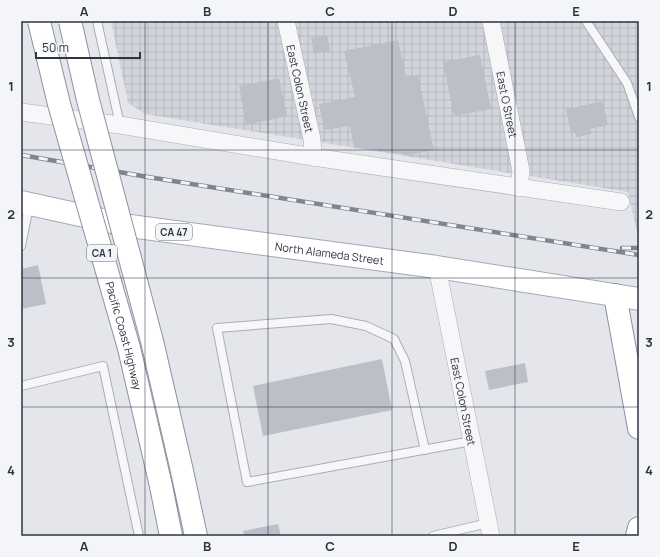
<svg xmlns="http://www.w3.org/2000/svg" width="660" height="557" font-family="Manrope,sans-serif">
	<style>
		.industrial { fill: url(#industrial-grid) }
		.building { fill: #bcbfc7 }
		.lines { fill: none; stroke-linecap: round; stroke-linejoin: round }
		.service-casing { stroke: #a9adb5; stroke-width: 10 }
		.minor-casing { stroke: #a9adb5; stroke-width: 18 }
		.primary-casing { stroke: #a5aab5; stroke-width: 24 }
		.trunk-casing { stroke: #8d92a0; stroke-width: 24 }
		.service { stroke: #f7f7f9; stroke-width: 8 }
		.minor { stroke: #f7f7f9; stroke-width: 17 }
		.primary { stroke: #fff; stroke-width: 22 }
		.trunk { stroke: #fff; stroke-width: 22 }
		.rail-casing { stroke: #7f8593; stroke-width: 4.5 }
		.rail { stroke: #f4f5f8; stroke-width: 3; stroke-dasharray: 9; stroke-linecap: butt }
		.trunk-bridge-casing { stroke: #8d92a0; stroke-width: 24; stroke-linecap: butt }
		.trunk-bridge { stroke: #fff; stroke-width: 22 }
		.grid { fill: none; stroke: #2d3342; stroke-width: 1; stroke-opacity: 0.55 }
		.labels { text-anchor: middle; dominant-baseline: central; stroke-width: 3.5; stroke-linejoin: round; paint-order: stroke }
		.shield { fill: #f4f5f8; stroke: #696d79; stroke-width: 1 }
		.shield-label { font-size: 10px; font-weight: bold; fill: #2d3342 }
		.street-label { font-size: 11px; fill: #2d3342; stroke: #f4f5f8 }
		.neatline { fill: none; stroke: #2d3342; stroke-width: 1.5 }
		.grid-label { font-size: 13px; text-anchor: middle; font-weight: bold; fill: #2d3342 }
	</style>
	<defs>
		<pattern id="industrial-grid" width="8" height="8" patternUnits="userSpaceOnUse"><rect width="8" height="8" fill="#d3d5dc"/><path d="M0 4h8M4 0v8" fill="none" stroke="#b5b7be"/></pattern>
	</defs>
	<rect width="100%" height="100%" fill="#e4e6eb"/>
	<path class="industrial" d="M111,21H639V233L637,232L628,192L145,114L128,103Z"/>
	<path class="building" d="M327,35L330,51L314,54L311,38Z
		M398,40L406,77L418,75L434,150L409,155L354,147L350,126L324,130L319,104L355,97L344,51Z
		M480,55L491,109L454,116L443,62Z
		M279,78L287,116L246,125L239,86Z
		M603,101L608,125L590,129L592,134L576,137L575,132L571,133L566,109Z
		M38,265L46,304L21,309V269Z
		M382,359L392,410L263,436L253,386Z
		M525,363L528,382L489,390L485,371Z
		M278,524L281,536H244L243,531Z"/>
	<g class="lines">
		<g class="service-casing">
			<path id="service" d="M97,21L120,125
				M586,21L627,83L639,117
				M21,246L29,206
				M21,386L103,366L139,536
				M425,450L405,361L394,339L366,326L331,319L217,328L247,482L472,441
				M433,536L488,523"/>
		</g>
		<g class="minor-casing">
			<g id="minor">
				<path id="s1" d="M286,21L312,139L313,157"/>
				<path id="s2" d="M491,21L521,171L519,188"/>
				<path d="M21,112L120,125L313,157L621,202"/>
				<path id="s3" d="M437,267L491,536"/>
			</g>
		</g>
		<g class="primary-casing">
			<g id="primary">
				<path id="s4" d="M21,202L130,226L437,267L639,299"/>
			</g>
		</g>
		<g class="trunk-casing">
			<path id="trunk" d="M615,295L639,428
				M182,471L196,536
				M161,486L171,536
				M637,536L639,528"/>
		</g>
		<use href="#service" class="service"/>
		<use href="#minor" class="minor"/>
		<use href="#primary" class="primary"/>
		<use href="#trunk" class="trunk"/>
		<g class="rail-casing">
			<path id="rail" d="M21,155L148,177L639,255
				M622,248H639"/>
		</g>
		<use href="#rail" class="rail"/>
		<g class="trunk-bridge-casing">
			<g id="trunk-bridge">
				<path id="s5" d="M39,21L59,104L129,348L161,486"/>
				<path d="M70,21L88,100L152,341L182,471"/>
			</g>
		</g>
		<use href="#trunk-bridge" class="trunk-bridge"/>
	</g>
	<path class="grid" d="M145,21V536M268,21V536M392,21V536M515,21V536M21,150H639M21,278H639M21,407H639"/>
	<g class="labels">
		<g class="shield">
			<rect x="156" y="224" width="36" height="16" rx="3"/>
			<rect x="87" y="245" width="30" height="16" rx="3"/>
		</g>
		<g class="shield-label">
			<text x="174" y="232">CA 47</text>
			<text x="102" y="253">CA 1</text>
		</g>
		<g class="street-label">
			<text stroke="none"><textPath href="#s1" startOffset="69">East Colon Street</textPath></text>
			<text stroke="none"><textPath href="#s2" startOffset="85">East O Street</textPath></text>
			<text stroke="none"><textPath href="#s4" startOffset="313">North Alameda Street</textPath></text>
			<text stroke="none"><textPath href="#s5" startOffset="326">Pacific Coast Highway</textPath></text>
			<text stroke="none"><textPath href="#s3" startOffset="137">East Colon Street</textPath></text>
		</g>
	</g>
	<rect width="660" height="557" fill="none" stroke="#f4f5f8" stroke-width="44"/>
	<path d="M36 52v6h104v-6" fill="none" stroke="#2d3342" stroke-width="2"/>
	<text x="42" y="52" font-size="12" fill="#2d3342" stroke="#f4f5f8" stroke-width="3" paint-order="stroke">50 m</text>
	<rect x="22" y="22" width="616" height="513" class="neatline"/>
	<g class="grid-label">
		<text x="84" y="16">A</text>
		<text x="207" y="16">B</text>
		<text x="330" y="16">C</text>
		<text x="453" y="16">D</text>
		<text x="576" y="16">E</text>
		<text x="11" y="91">1</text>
		<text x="649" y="91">1</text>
		<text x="11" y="219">2</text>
		<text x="649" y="219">2</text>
		<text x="11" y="347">3</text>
		<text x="649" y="347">3</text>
		<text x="11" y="475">4</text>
		<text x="649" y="475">4</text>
		<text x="84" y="551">A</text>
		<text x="207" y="551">B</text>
		<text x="330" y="551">C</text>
		<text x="453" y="551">D</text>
		<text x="576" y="551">E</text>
	</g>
</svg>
